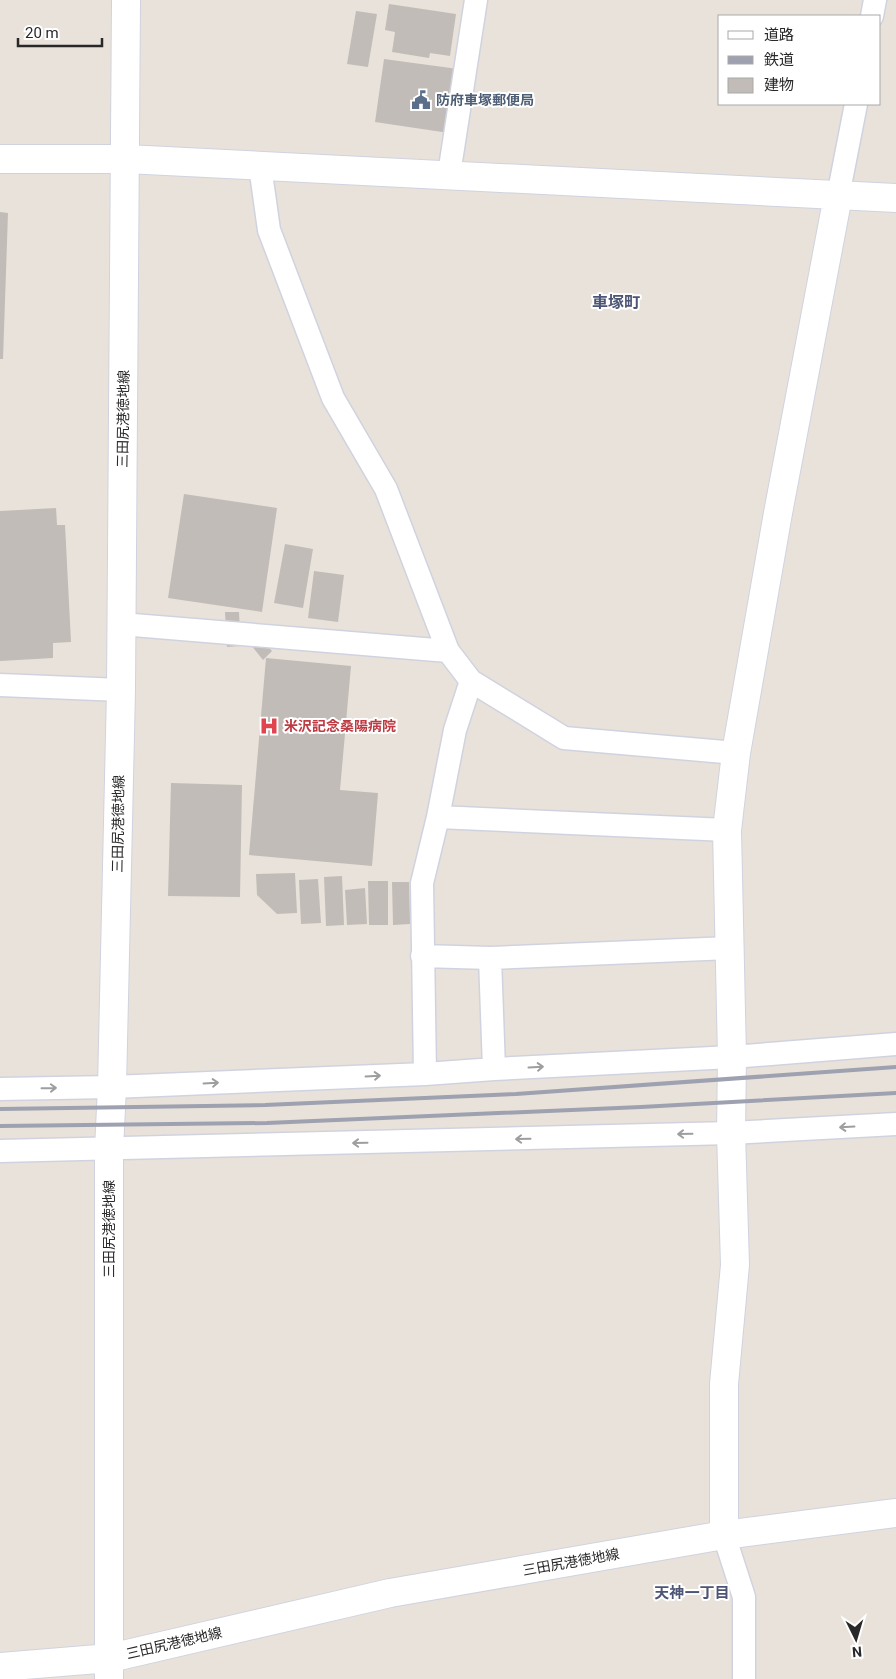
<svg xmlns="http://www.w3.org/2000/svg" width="896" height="1679" font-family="Roboto,'Noto Sans JP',sans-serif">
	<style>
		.building { fill: #c1bcb7 }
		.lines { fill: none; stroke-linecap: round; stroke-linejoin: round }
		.street-casing { stroke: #d0d3df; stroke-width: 25 }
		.secondary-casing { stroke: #d0d3df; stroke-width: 30 }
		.street { stroke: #fff; stroke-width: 22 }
		.secondary { stroke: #fff; stroke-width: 28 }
		.rail { stroke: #9ea1b0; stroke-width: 4 }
		.oneway { stroke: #9e9e9e }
		.labels { text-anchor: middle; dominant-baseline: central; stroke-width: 4; stroke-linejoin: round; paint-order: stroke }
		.service-label { font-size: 14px; font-weight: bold; fill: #4e5e75; stroke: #fff; text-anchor: start }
		.street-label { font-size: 14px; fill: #282828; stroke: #fff }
		.health-label { font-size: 14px; font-weight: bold; fill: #be3a42; stroke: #fff; text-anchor: start }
		.neighbourhood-label { font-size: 15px; font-weight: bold; fill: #4d5574; stroke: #fff }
		.quarter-label { font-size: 16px; font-weight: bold; fill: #4d5574; stroke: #fff }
	</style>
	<rect width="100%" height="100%" fill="#e9e2da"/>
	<path class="building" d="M389,4L456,14L450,56L430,53L429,58L392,52L395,32L385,30Z
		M356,11L377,14L368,67L347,64Z
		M384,59L458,69L449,133L375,122Z
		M0,212L8,213L3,359H0Z
		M184,494L277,508L262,612L168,598Z
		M56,508L57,525H65L71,642L53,643V658L0,661V511Z
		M285,544L313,549L303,608L274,603Z
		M314,571L344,575L338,622L308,618Z
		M225,612H239L240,632L258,635L272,651L263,660L251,645L227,647Z
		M266,658L351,666L340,790L378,793L372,866L249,855Z
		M171,783L242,785L240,897L168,896Z
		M295,873L297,913L277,914L257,895L256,874Z
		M342,876L344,925L326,926L324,877Z
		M318,879L321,923L301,924L299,880Z
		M368,881H388V925H369Z
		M392,882H409L410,924L393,925Z
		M365,888L367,924L347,925L345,890Z"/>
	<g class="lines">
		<g class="street-casing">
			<path id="street" d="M872,16L875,0
				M260,166L269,230L333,398L386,489L448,651L471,681L564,738L736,753
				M449,174L476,0
				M838,196L856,104
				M121,624L448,651
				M0,685L121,690
				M438,817L727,830
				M422,956L490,958L730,948
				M490,958L494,1069
				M425,1074L422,883L438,817L455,730L471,681
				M0,1089L112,1087L425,1074L494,1069L732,1057L896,1044
				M0,1151L731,1133L896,1124
				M724,1535L744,1597V1679"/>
		</g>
		<g class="secondary-casing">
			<path id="secondary" d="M0,159H126L896,198
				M724,1535V1384L735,1265L731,1133L732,1057L727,830L736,753L778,513L838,196
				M0,1667L110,1658L390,1593L724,1535L896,1513
				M109,1679V1149L112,1087L121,690L126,0"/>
		</g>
		<use href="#street" class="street"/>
		<use href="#secondary" class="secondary"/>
		<path class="rail" d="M0,1109L265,1105L516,1094L896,1067
			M0,1126L267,1123L641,1107L896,1093"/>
	</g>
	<defs><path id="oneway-shaft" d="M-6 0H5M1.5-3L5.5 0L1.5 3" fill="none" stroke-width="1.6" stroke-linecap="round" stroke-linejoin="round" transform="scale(1.25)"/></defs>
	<g class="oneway">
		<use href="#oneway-shaft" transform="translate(536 1067) rotate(-3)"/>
		<use href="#oneway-shaft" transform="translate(373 1076) rotate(-3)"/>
		<use href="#oneway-shaft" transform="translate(211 1083) rotate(-3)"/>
		<use href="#oneway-shaft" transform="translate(49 1088) rotate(-1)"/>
		<use href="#oneway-shaft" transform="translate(847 1127) rotate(177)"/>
		<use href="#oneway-shaft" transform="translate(685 1134) rotate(179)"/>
		<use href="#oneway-shaft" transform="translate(523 1139) rotate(179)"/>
		<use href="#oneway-shaft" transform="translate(360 1143) rotate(179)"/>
	</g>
	<defs>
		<g id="civic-bare" transform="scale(1.5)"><path d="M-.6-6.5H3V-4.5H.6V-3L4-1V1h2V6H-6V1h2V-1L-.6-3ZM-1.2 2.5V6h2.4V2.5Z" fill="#5c6f8a" stroke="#fff" stroke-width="2.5" paint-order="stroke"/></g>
		<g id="hospital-bare" transform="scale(1.5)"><path d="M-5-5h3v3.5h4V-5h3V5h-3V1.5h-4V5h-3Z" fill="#e0444e" stroke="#fff" stroke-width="2.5" paint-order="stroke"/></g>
	</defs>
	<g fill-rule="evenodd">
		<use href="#civic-bare" x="421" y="100"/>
		<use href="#hospital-bare" x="269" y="726"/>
	</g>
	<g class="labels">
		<g class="service-label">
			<text x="436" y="100">防府車塚郵便局</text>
		</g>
		<g class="street-label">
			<text transform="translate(123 419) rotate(-89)">三田尻港徳地線</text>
			<text transform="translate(118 824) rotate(-89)">三田尻港徳地線</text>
			<text transform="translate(109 1229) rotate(-90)">三田尻港徳地線</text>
			<text transform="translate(571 1562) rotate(-10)">三田尻港徳地線</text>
			<text transform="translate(174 1643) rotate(-13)">三田尻港徳地線</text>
		</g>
		<g class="health-label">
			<text x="284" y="726">米沢記念桑陽病院</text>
		</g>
		<g class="neighbourhood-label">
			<text x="692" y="1593">天神一丁目</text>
		</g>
		<g class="quarter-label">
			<text x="616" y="302">車塚町</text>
		</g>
	</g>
	<rect x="718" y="15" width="162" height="90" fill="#ffffff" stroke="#a9a9a9"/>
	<rect x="728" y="31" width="25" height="8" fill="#ffffff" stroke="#a9a9a9"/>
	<text x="764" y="40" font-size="15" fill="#282828">道路</text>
	<rect x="728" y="56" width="25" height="8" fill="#9ea1b0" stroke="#a9a9a9"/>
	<text x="764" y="65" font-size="15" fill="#282828">鉄道</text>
	<rect x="728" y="78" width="25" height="15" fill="#c1bcb7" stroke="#a9a9a9"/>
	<text x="764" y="90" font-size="15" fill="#282828">建物</text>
	<g transform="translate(856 1639) rotate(175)" stroke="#ffffff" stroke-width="4" paint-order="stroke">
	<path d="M0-4L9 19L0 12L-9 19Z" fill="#282828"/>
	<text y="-8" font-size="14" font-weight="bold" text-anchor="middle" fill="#282828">N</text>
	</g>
	<path d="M18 38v8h84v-8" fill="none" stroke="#282828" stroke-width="2.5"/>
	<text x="25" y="38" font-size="15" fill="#282828" stroke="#ffffff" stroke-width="4" paint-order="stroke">20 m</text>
</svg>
